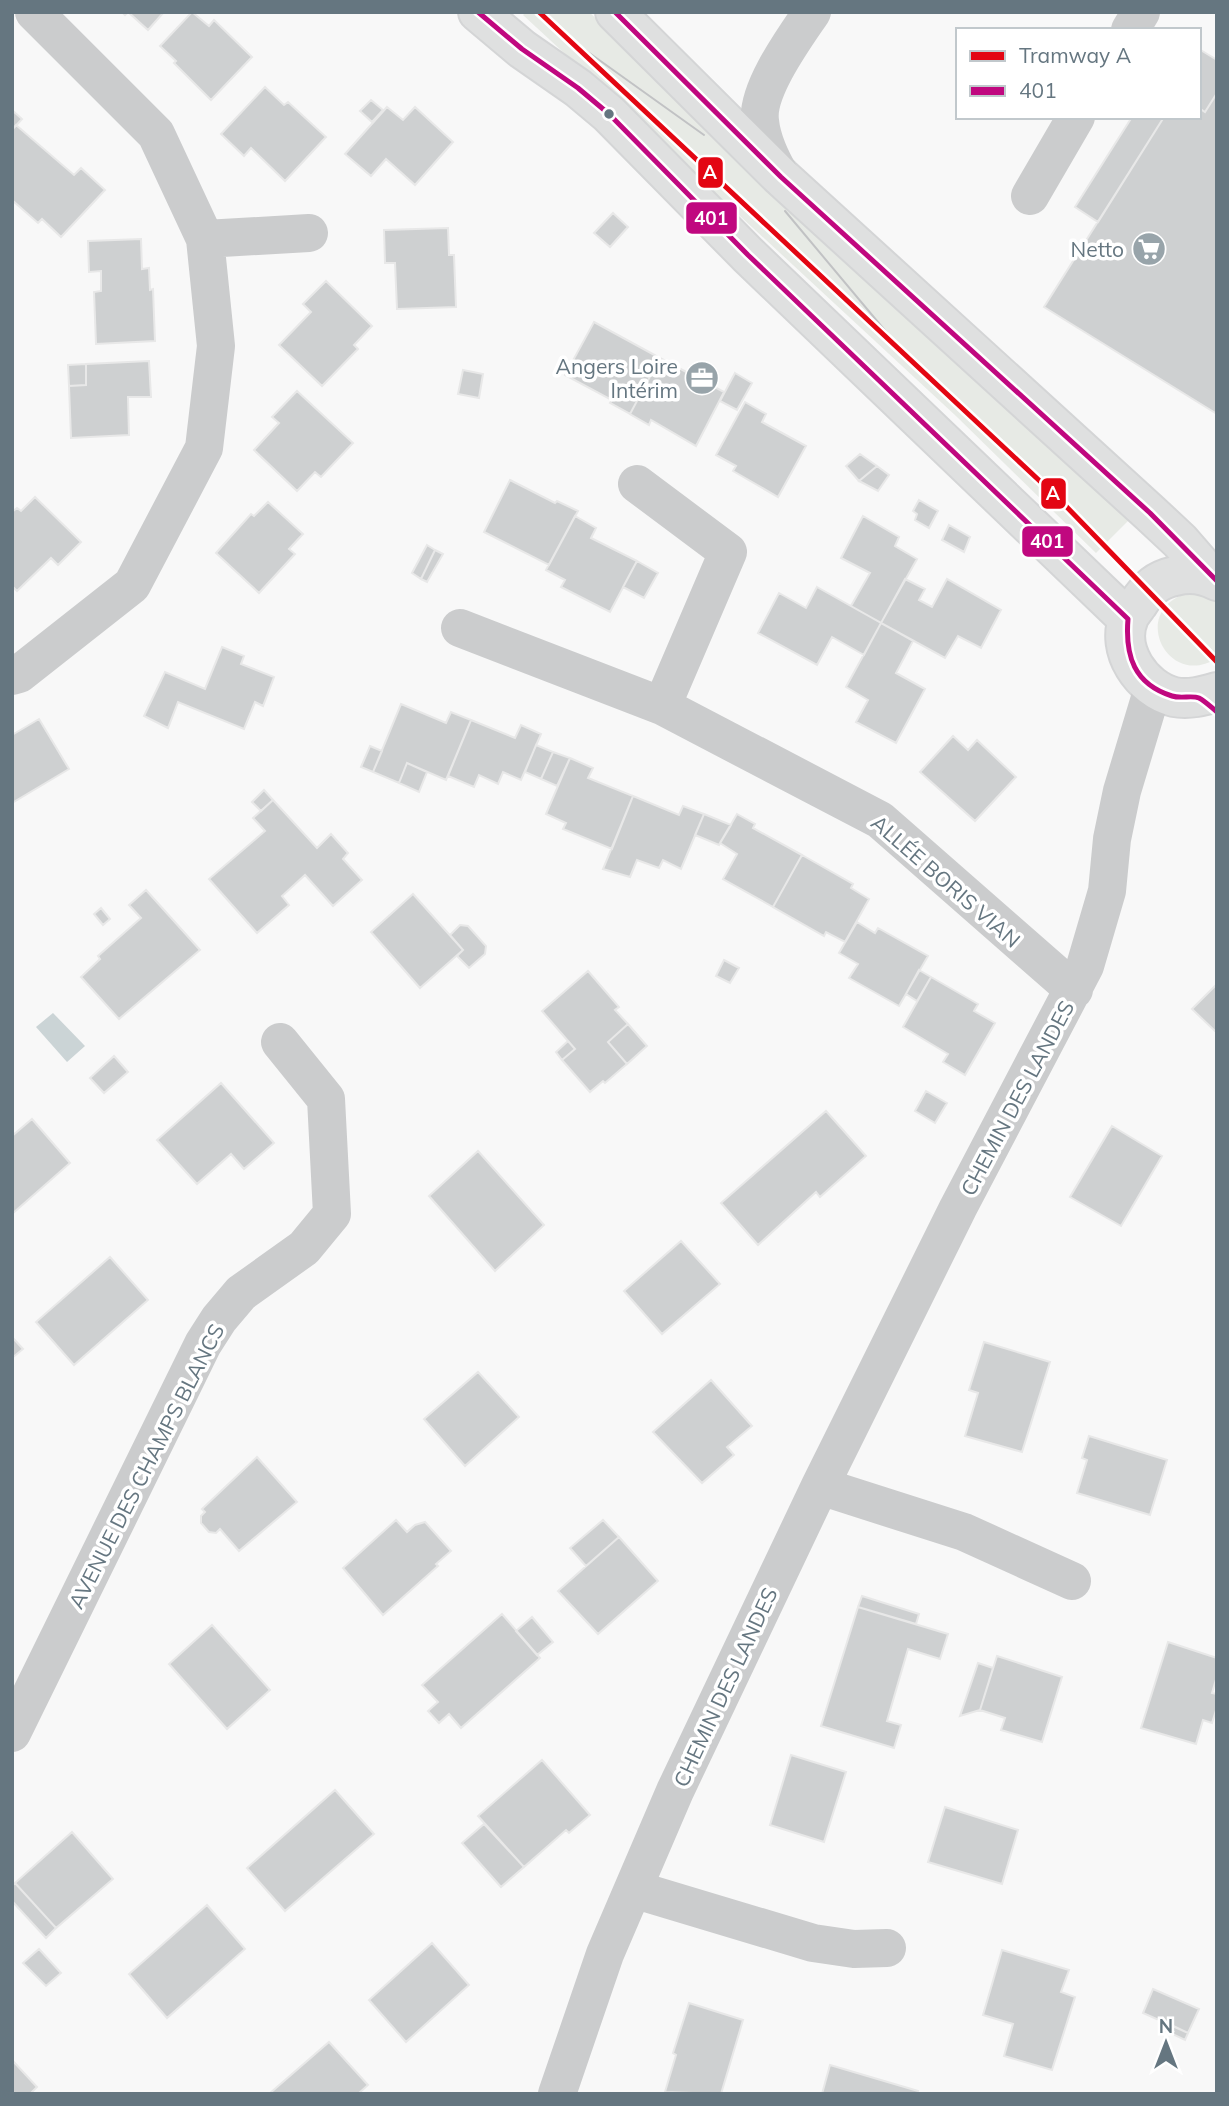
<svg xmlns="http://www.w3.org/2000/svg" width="1229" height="2106" font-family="Mulish,sans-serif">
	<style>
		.grass { fill: #e7eae5 }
		.water { fill: #cbd4d6 }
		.building { fill: #ced0d1; stroke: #e8e8e8; stroke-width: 2 }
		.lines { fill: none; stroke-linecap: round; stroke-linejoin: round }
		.major-casing { stroke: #d4d5d6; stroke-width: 42 }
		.minor { stroke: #cbcccd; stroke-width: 38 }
		.major { stroke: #dfe0e0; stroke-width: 38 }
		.tram { stroke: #c1c2c4; stroke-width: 2 }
		.bus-1-casing { stroke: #fff; stroke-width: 10 }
		.bus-1 { stroke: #c0087f; stroke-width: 5 }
		.tram-1-casing { stroke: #fff; stroke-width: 10 }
		.tram-1 { stroke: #e30613; stroke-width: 5 }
		.bus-dot { fill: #657680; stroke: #fff; stroke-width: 2.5 }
		.labels { text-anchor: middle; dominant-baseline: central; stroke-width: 7; stroke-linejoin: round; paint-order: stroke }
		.poi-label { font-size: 21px; fill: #657680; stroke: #fff; text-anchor: end }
		.street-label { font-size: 21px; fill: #657680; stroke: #fff }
		.line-badge { stroke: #fff; stroke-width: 2.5 }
		.badge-label { font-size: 19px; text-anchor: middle; font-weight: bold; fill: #fff }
	</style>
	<rect width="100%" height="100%" fill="#f8f8f8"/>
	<path class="grass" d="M526,12H589L987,383L1129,520L1096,553L956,416L523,15Z
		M1192,592L1217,599V658C1167,691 1126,607 1192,592Z"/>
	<path class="water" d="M53,1013L85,1046L67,1062L36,1027Z"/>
	<path class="building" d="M122,12H164L148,30L128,12L125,15Z
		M192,12L209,26L214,20L252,57L211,100L174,63L176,61L160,46Z
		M1199,49L1217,60V93L1205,112L1199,108Z
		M265,87L284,105L288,102L326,137L285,181L251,148L244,156L221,134Z
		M1217,93V414L1044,307L1164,117H1199V108L1205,112Z
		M371,100L383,110L372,122L360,111Z
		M387,107L403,120L415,107L453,142L415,185L386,159L371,176L345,154Z
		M12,110L22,119L12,130Z
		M1132,117H1164L1098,222L1075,207Z
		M16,125L74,175L81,168L105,190L61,237L42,219L38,223L12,200V130Z
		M613,213L628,227L610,247L594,233Z
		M448,228L449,255H454L456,307L397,309L395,263H385L384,230Z
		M141,239L142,269L149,268L150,290L153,289L155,341L96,344L94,292L101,291V271L89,272L88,241Z
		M326,281L372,326L354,345L358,349L322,386L279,345L311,312L303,304Z
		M594,322L660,358L630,414L610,403L612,400L565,375Z
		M660,358L724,392L696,446L651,420L649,425L630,414Z
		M149,361L151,397H128L129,435L71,438L69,386L86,385V364Z
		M86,364V385L69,386L68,365Z
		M463,370L483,374L479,398L458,394Z
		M735,373L752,383L737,410L720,401Z
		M297,391L353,443L321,477L315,472L297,491L254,450L279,423L272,417Z
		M745,402L766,414L762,422L806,446L778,497L733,471L736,466L716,455Z
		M860,454L877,466L859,481L846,466Z
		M877,466L889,475L878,491L859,481Z
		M510,480L555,503L557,501L578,511L549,565L484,532Z
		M35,497L81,542L58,565L51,558L17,591L12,586V512L17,508L21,511Z
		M919,500L938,511L929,528L915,520L917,514L913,511Z
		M268,502L303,534L289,549L295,554L259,593L216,553L251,514L254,516Z
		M575,516L596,528L591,538L637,561L610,612L561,587L565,580L546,570Z
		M863,516L899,537L895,546L917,559L881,623L851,606L870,573L841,558Z
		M949,525L970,537L964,552L942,540Z
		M427,545L435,550L421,579L412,573Z
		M435,550L443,554L427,582L421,579Z
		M637,561L658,573L644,598L623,587Z
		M905,579L925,589L919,600L932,607L947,579L1001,610L981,648L958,636L945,658L881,623Z
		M817,587L881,623L864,655L832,637L817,665L758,633L779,593L806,608Z
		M881,623L913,641L896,673L925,689L896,743L856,722L868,700L846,687Z
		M222,647L244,656L241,664L274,677L263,706L255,702L244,729L178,702L168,728L144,716L165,672L205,689Z
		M401,704L446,723L451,712L471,720L446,780L407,763L399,783L373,772Z
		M39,719L69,769L12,803V735Z
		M471,720L515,738L521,725L541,734L521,780L503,772L498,784L479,775L474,787L448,776Z
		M953,736L968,750L977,740L1016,777L975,821L920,772Z
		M536,745L553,752L541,779L525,772Z
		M370,746L382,751L373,772L361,767Z
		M553,752L570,758L557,786L541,779Z
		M570,758L593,768L588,778L633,796L612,849L563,829L566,823L546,814Z
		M407,763L427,772L419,792L399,783Z
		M264,790L273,800L261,811L252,802Z
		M633,796L679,815L683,806L704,814L681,869L663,860L659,868L637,860L630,877L603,869Z
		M273,800L317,848L331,834L348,853L343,859L362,880L333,906L305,875L282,896L289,905L257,933L209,879L265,831L253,818Z
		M704,814L731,825L719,845L695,835Z
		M737,814L755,824L753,828L802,855L773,907L723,879L737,854L720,843Z
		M802,855L853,884L851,888L869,899L845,942L826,932L824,936L773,907Z
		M146,890L200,950L119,1019L81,977L100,959L98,956L141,918L129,905Z
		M413,894L463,950L420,988L371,932Z
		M101,908L110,919L103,925L94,914Z
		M857,922L875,933L878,928L928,956L899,1006L849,978L858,964L839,953Z
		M460,925L468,926L486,946L485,954L469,968L457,956L463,950L450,935Z
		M724,960L739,968L730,983L716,976Z
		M919,970L931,977L917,1001L906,994Z
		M588,971L619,1007L615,1010L628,1024L608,1042L627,1064L605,1083L603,1081L590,1092L562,1060L575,1049L542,1011Z
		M931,977L978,1004L974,1011L995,1023L965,1075L943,1062L948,1054L903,1027Z
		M1217,984V1033L1192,1009Z
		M628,1024L647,1046L627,1064L608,1042Z
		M568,1041L575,1049L562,1060L556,1052Z
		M114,1056L128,1072L104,1093L90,1078Z
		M221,1083L274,1143L244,1169L231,1154L197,1184L157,1140Z
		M926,1091L947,1103L935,1123L915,1111Z
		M826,1111L866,1156L820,1197L816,1192L758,1245L721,1203Z
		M32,1119L70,1163L12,1214V1136Z
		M1112,1126L1162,1156L1121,1226L1070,1197Z
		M478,1151L544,1225L495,1271L429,1196Z
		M681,1241L720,1284L662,1334L624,1291Z
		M110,1257L148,1300L74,1365L36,1322Z
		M12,1337L23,1349L12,1358Z
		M984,1342L1050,1362L1022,1452L965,1436L978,1393L969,1390Z
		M478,1372L519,1417L465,1466L424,1419Z
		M711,1380L752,1426L727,1447L734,1455L702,1483L653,1432Z
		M1089,1436L1167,1460L1150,1515L1077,1493L1087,1460L1082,1458Z
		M257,1457L297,1502L239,1551L220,1529L216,1533L209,1532L201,1523V1516L205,1512L202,1509Z
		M396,1520L407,1532L415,1525L425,1522L451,1551L436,1564L438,1566L383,1615L343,1568Z
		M603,1520L619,1537L586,1566L570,1548Z
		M619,1537L658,1581L598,1634L558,1591Z
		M862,1596L919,1614L916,1624L858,1607Z
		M858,1607L948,1634L940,1659L908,1649L887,1721L901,1725L894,1748L821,1726Z
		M502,1614L540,1658L461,1728L449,1714L439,1723L428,1711L438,1702L422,1685Z
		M532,1617L553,1642L537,1655L516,1631Z
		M212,1625L270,1690L227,1729L169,1664Z
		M1168,1642L1217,1658V1676L1212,1693L1217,1694V1707L1212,1723L1203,1720L1196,1744L1141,1728Z
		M997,1656L1062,1677L1042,1742L1001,1730L1005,1718L980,1710Z
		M978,1663L993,1668L980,1710L960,1716Z
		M791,1755L846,1772L824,1842L770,1825Z
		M542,1760L590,1815L569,1833L566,1830L524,1867L478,1816Z
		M335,1790L374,1834L285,1911L247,1868Z
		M945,1807L1018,1830L1002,1884L928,1862Z
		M484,1824L524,1867L501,1887L462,1843Z
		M72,1832L113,1879L56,1928L15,1883Z
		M15,1883L56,1928L46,1938L12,1901V1886Z
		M207,1905L245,1949L167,2018L129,1974Z
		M432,1943L469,1985L406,2042L369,2000Z
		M39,1949L61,1973L46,1986L23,1963Z
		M1002,1950L1069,1970L1061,1992L1075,1997L1052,2070L1004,2056L1013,2024L983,2015Z
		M1153,1989L1199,2009L1188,2033L1143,2013Z
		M689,2003L743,2020L721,2094L665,2092L676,2055L673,2053Z
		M1165,2022L1188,2033L1185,2040L1162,2029Z
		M329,2042L368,2085L358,2094H269Z
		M12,2060L37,2087L30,2094H12Z
		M830,2065L918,2091L917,2094H822Z"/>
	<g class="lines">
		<g class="major-casing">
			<path id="major" d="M478,12L522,49L578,88L609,114L748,255L1128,619
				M615,12L781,177L1150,513L1180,541L1213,579
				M1217,581C1204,574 1189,572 1175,576C1157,580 1148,588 1138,604C1135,608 1131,613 1129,617C1115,650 1142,689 1174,697C1189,700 1203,696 1217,692"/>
		</g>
		<path class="minor" d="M1130,30L1141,12
			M781,177C771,159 762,141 760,121C756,90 795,37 812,12
			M1030,196L1076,117
			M205,239L309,233
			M637,484L728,552L662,706L880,820L1074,990
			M460,628L662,706
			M12,676L19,674L132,585L204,448L216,346L205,239L156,134L34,12
			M820,1486L964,1532L1072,1581
			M12,1733L203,1344L219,1319L241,1293L304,1248L332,1214L326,1099L280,1042
			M633,1889L813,1943L854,1949L887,1948
			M557,2094L605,1954L675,1791L820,1486L958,1208L1085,966L1107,891L1112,839L1122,791L1153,688"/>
		<use href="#major" class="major"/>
		<path class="tram" d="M560,32L704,135
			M785,211L898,346"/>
		<g class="bus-1-casing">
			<path id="bus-1" d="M478,12L522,49L578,88L609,114L748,255L1128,619C1125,656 1134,684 1172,696C1181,699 1192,695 1199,698C1205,701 1212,708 1217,712
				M615,12L781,177L1150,513L1217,581"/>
		</g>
		<use href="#bus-1" class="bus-1"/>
		<g class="tram-1-casing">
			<path id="tram-1" d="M539,12L1059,499L1217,662"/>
		</g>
		<use href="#tram-1" class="tram-1"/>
	</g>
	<defs>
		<g id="supermarket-disc" transform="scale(1.75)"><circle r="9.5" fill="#98a4aa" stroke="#fff"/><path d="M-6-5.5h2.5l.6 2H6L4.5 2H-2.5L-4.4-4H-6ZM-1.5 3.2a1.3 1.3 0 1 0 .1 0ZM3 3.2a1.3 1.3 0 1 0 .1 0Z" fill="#fff"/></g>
		<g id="office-disc" transform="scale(1.75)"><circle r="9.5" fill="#98a4aa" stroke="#fff"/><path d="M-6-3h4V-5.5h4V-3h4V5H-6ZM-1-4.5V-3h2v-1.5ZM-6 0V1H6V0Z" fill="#fff"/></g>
	</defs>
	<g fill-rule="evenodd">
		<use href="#supermarket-disc" x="1149" y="249"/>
		<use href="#office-disc" x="702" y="378"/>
	</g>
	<circle class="bus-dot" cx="609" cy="114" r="6"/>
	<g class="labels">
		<g class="poi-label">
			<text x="1124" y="249">Netto</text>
			<text x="678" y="366">Angers Loire<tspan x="678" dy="24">Intérim</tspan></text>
		</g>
		<g class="street-label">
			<text transform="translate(946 881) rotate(41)">ALLÉE BORIS VIAN</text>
			<text transform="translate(1017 1098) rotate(-62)">CHEMIN DES LANDES</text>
			<text transform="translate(146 1466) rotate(-63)">AVENUE DES CHAMPS BLANCS</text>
			<text transform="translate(725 1687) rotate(-65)">CHEMIN DES LANDES</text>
		</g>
	</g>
	<g class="line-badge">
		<rect x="697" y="156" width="27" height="33" rx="7" fill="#e30613"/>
		<rect x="685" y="201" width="53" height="34" rx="7" fill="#c0087f"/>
		<rect x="1040" y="477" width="27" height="33" rx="7" fill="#e30613"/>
		<rect x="1021" y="525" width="53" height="33" rx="7" fill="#c0087f"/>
	</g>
	<g class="badge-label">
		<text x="710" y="179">A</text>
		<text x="711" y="225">401</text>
		<text x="1053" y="500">A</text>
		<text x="1047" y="548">401</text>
	</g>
	<rect width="1229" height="2106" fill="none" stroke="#657680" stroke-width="28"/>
	<rect x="956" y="28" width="245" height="91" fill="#ffffff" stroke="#c1c8cc" stroke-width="2"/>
	<rect x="970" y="51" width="35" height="10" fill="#e30613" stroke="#c1c8cc" stroke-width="2"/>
	<text x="1019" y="63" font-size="21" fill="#657680">Tramway A</text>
	<rect x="970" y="86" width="35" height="10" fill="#c0087f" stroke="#c1c8cc" stroke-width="2"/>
	<text x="1019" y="98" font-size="21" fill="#657680">401</text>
	<g transform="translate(1166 2043)" stroke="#ffffff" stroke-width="5" paint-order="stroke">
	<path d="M0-5L12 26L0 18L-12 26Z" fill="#657680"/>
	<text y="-10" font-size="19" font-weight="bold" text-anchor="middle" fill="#657680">N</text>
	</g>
</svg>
